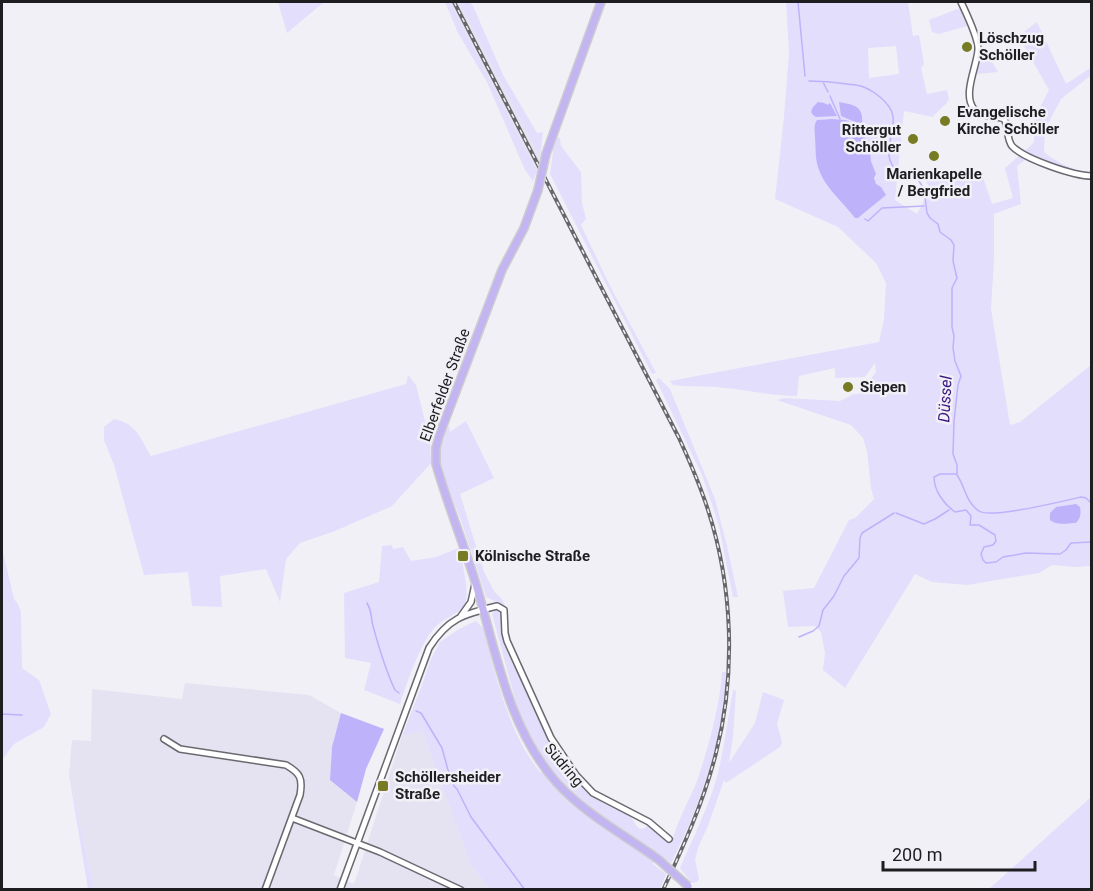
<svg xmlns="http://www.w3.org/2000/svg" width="1093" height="891" font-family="Roboto,sans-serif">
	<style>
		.built { fill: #e5e3f1 }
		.green { fill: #e2defc; fill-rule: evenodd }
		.water { fill: #beb2fb }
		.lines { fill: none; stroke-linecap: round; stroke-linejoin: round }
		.stream { stroke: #beb2fb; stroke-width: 1.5 }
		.minor-casing { stroke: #6a696f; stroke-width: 8 }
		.major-casing { stroke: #cecdce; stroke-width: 10 }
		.minor { stroke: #fff; stroke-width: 5 }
		.major { stroke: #c2b5f2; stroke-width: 7 }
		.rail-casing { stroke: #67666a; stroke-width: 4 }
		.rail { stroke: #f1f0f7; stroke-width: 1.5; stroke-dasharray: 4.5; stroke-linecap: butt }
		.major-bridge-casing { stroke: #cecdce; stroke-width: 10; stroke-linecap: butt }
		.major-bridge { stroke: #c2b5f2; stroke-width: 7 }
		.poi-dot { fill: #777b24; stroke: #f1f0f7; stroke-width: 2 }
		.labels { text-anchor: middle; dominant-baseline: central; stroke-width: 5; stroke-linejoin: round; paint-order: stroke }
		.poi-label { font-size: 15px; font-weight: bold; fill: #1e1d20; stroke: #f1f0f7; text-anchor: start }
		.street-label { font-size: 15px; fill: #1e1d20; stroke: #f1f0f7 }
		.water-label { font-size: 16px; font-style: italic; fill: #3d1880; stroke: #f1f0f7 }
	</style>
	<rect width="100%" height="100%" fill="#f1f0f7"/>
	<path class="built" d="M450,2H459L480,43L540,157L537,171Z
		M185,683L309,695L341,713L332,747L330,780L357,802L334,875L354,884L402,736L422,731L471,866L490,889H94L69,775L72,740L91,741L92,689L182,699Z"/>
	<path class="green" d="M278,2H324L287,33Z
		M445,2H450L537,171L533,181L525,170L487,82L458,33Z
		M459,2H470L473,6L503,75L537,133L543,132L540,157L480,43Z
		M786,2H908L913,36L919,35L924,64L921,68L927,94L947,90L949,100C944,107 938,110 933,117L904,111L895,200L917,214L930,188L918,170L934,168L974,173L981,171L992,204L1013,198L1005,168L1029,147L1034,142L1035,117L1049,90L1023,44L1025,31L1037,22L1066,84L1090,68V76L1061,99L1045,129L1044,152C1056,162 1075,172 1091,172V175L1054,166L1049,170L1025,160L1017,166L1021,204L994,214V260L991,309L1010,425L1020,422L1091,365V566L1075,567L1052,565L1039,573L967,585L932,582L915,574L845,688L823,670L825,653L821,632L815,626L788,627L783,591L814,588L849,520L855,518L874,499L871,488L867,451L863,438L851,425L777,400L784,398L840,401L854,394H859L876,372L875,363L865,377L835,378V368L799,376L797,396C770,396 743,389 716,387C701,386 687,387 673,385L670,381L879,342L884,319L886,283L876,263L838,227L775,199L784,117L789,52ZM896,46L899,74L869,78L868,48ZM832,119L846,120L862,128L870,149L871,161L876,174L874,178L876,184L873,206L858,218L840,200L817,120Z
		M960,8L967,26L939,34L932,32L929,20Z
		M984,48L986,51L998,72L977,74L981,53Z
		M555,136L560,138L561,146L581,172L582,203L586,219L581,225L610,286L656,373L652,374L550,174Z
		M408,375L416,385L430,441L431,463L392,506L335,531L300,543L286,559L280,602L266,569L220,576L222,607L192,606L188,572L144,575L114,465L104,440V427L114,419C137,424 140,438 151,456L406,384Z
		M659,378L670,389L715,499L727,546L738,597H733L719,526L712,504L702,475L656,380Z
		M466,421L494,478L460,494L484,572L494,591L502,599L505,606L486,597C478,571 469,544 460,518C453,499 443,481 440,461C438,449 442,436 449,426L450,432Z
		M392,545L393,549L403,547L411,561L436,557L459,548C462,562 470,592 465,604C459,615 443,618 435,627C420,644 407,682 400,704L364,690L371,663L345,658L344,593L379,582L382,546Z
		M2,548L14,599L18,604L21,612L22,668L39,680L51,714L44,727L14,744L2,760V764Z
		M496,609L500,610C504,618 502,628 503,637L543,728L555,750L573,777L587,791L603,803L631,817L638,828L643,829L649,825L662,835L669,844L672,842C677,821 689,801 697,781C708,749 720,706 722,672H726C725,682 725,694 724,704C716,758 696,815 671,863L594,812L564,785L541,757L528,738L520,718L492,614Z
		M476,621L483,628C496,675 508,733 540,772H545L576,806L654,861L653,864L666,874L660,889H490L471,866L422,731L402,736L422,685L430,661L440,642L459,629Z
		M733,690L736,691L733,737L729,763L755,723L763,692L784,700L777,724L782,742L780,747L726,783L724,780L708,826L699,845L695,859L699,879L697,882L692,883L680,868C693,838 708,808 717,777C724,749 728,719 733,690Z
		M69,775L94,889H88Z
		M1091,797V889H989Z"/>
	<path class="water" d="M818,102L824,103L828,105L830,103L837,116L816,117L813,115L811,112L813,107Z
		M839,102C855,105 864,106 862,125L841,116Z
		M832,119L846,120L862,128L870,149L871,161L876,174L874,178L876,184L881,187L886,195L858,218H855C843,202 824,187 818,167C815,158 816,148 815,138C815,131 813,126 817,120Z
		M1076,504L1080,507C1081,513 1081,518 1076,523C1068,523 1056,526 1050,520V513L1056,507Z
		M341,713L384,729L366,769L357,802L330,780L332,747Z"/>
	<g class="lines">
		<path class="stream" d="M798,2L805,76
			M809,81C822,81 834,82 847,84C850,85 853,84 856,85C870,87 892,103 893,117C895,135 882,152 894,168C897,172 899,175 904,177L908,171L919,181L924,189L927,213L930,218L938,224L940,232L951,240L954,245L953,261L957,278L952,288V327L954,336L953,348L955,361L961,376L958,385L954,421L953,454L957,465V474H940L934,477C934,491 944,504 955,512L966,510L971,516L970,525H979L995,535L996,541L993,545L984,547L981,554L983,560L986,563L996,562L1003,557L1026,553L1060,554L1066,550L1071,543L1092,542
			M823,82L828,92
			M830,96L840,119
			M865,219L868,221L882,208L924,206
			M957,475C965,486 966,503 979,511C990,519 1064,501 1081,497L1086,498L1090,502
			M896,513L924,524L935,519L949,510
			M367,603C373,613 370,616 373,626C379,648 385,669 395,690L399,693
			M799,637L813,631L819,626L823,610L834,596L844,576L859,558L860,538L862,533L894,513
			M416,711L421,713L442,748L448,770L453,781L454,786L457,789L471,817L525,890
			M2,714L22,715"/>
		<g class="minor-casing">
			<path id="minor" d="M961,2C966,13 979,39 978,50C977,66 962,95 974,109C981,118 995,115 1004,119C1009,127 1006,138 1012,146C1024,159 1074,176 1092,176
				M461,616L471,602L475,584
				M164,739L180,749L286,765C300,773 303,778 300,795L265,890
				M292,818L380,852L461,890
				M340,890L429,648C448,618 464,614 497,606L504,610L505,633L507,641L551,738L576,775L593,793L649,822L669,839"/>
		</g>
		<g class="major-casing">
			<path id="major" d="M546,154L601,2
				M538,190L524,228L502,270L439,436L436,448V464C447,503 463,542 475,581C496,650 507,727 557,783C586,815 625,835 659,860"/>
		</g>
		<use href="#minor" class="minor"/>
		<use href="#major" class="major"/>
		<g class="rail-casing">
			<path id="rail" d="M454,2L679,438C690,462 700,485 708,510C733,587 736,675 716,753C704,801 684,845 663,890"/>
		</g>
		<use href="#rail" class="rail"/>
		<g class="major-bridge-casing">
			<path id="major-bridge" d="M538,190L546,154
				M659,860L688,886"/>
		</g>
		<use href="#major-bridge" class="major-bridge"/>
	</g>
	<g class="poi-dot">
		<circle cx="967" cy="47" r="6"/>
		<circle cx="945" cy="121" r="6"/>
		<circle cx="913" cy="139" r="6"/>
		<circle cx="934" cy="156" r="6"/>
		<circle cx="848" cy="387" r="6"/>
		<rect x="457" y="550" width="12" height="12" rx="3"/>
		<rect x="377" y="780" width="12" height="12" rx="3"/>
	</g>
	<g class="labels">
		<g class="poi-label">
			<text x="979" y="38">Löschzug<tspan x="979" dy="17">Schöller</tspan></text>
			<text x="957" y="112">Evangelische<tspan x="957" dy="17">Kirche Schöller</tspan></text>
			<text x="901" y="130" text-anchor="end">Rittergut<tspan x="901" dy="17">Schöller</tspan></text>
			<text x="934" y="174" text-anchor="middle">Marienkapelle<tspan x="934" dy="17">/ Bergfried</tspan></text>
			<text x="860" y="387">Siepen</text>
			<text x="475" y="556">Kölnische Straße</text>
			<text x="395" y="777">Schöllersheider<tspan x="395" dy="17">Straße</tspan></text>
		</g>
		<g class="street-label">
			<text transform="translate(445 385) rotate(-70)">Elberfelder Straße</text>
			<text transform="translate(564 765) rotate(50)">Südring</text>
		</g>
		<g class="water-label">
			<text transform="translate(945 399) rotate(-87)">Düssel</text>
		</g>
	</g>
	<rect width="1093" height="891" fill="none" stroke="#1e1d20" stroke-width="6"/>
	<path d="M883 861v9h152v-9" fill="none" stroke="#1e1d20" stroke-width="3"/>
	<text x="892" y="861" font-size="18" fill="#1e1d20" stroke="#f1f0f7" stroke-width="4.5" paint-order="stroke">200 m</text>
</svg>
